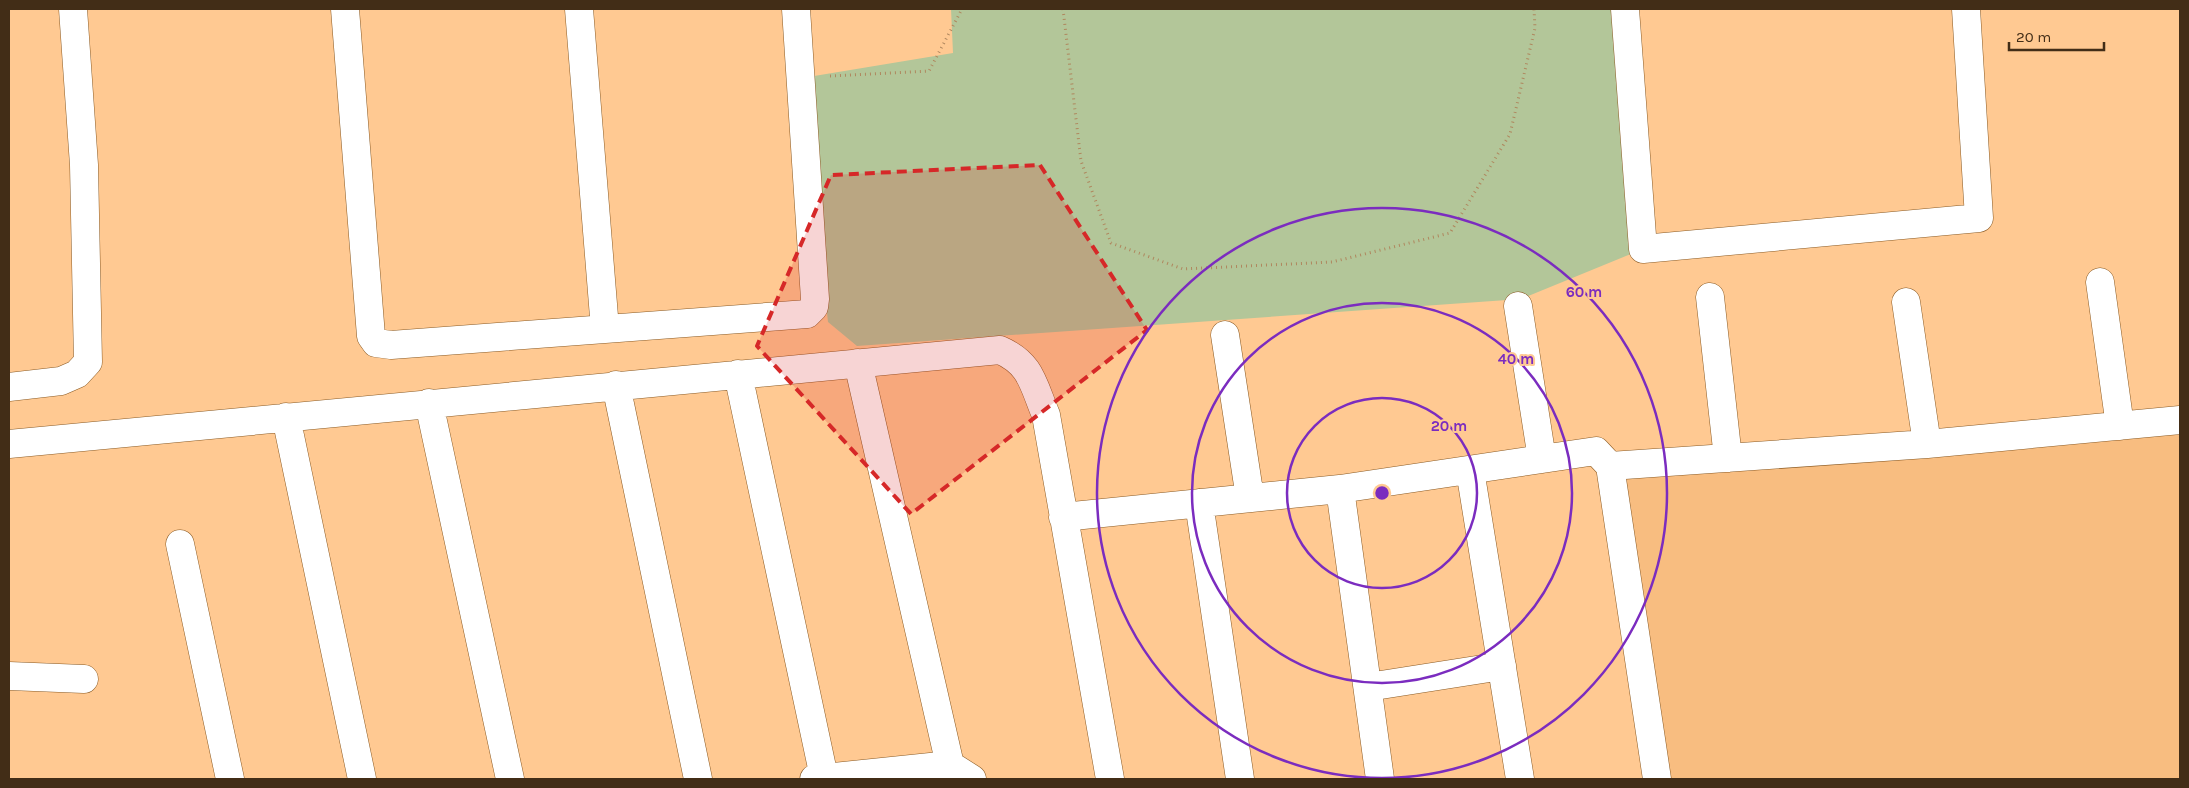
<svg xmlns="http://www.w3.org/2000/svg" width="2189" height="788" font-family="Karla,sans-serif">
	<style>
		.built { fill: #f8bd80 }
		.green { fill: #b3c699 }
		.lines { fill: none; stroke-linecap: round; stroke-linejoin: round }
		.minor-casing { stroke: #8b5b24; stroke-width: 29 }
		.path { stroke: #af875e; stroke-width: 3; stroke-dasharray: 1 4; stroke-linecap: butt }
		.minor { stroke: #fff; stroke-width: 28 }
		.marked { fill: #d62828; fill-opacity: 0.2; stroke: #d62828; stroke-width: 4; stroke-dasharray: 10 6; stroke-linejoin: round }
		.ring { fill: none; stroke: #7b2cbf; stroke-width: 2.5 }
		.centre { fill: #7b2cbf; stroke: #ffc992; stroke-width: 2.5 }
		.ring-label { font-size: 15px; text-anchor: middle; font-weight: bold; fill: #7b2cbf; stroke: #ffc992; stroke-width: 4; stroke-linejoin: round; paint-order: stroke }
	</style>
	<rect width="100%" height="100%" fill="#ffc992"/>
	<path class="built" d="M2180,423V779H1657L1610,466Z"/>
	<path class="green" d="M951,9H1625L1643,249L1521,299L857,346L828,322L802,78L953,53Z"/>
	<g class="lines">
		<g class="minor-casing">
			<path id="minor" d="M345,9L371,336L376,343L391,345L807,314L814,307L815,299L796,9
				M579,9L605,329
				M1625,9L1643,249L1979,218L1966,9
				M2100,282L2120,426
				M1710,297L1728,458
				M1906,302L1927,444
				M1518,306L1542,459
				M1225,335L1250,498
				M858,363L950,765L972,779
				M738,374L824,777
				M616,385L698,779
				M9,387L61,381L77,374L88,362L84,165L73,9
				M429,403L510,779
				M286,417L362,779
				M9,444L1000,350C1032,364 1033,385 1046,415L1110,779
				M1610,466L1657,779
				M1470,470L1520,779
				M1340,489L1380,779
				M1199,503L1240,779
				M1063,517L1340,489L1596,451L1610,466L1927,444L2180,420
				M180,544L230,779
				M9,676L84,679
				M1368,687L1502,666
				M814,779L950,765"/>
		</g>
		<path class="path" d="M1063,9L1081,161L1111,243L1183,269L1332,262L1450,233L1510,134L1535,28L1534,9
			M830,76L929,71L962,9"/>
		<use href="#minor" class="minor"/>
	</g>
	<path class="marked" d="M1040,165L1147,330L911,514L757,346L831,175Z"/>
	<g class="ring">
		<circle cx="1382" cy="493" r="95"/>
		<circle cx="1382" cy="493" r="190"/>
		<circle cx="1382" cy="493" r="285"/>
	</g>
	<circle cx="1382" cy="493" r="8" class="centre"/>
	<g class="ring-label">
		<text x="1584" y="297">60 m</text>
		<text x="1516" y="364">40 m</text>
		<text x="1449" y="431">20 m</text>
	</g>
	<rect width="2189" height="788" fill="none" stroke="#422d17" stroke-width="20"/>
	<path d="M2009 42v8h95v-8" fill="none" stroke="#422d17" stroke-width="2.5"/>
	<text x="2016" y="42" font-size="15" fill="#422d17" stroke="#ffc992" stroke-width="4" paint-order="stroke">20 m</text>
</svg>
